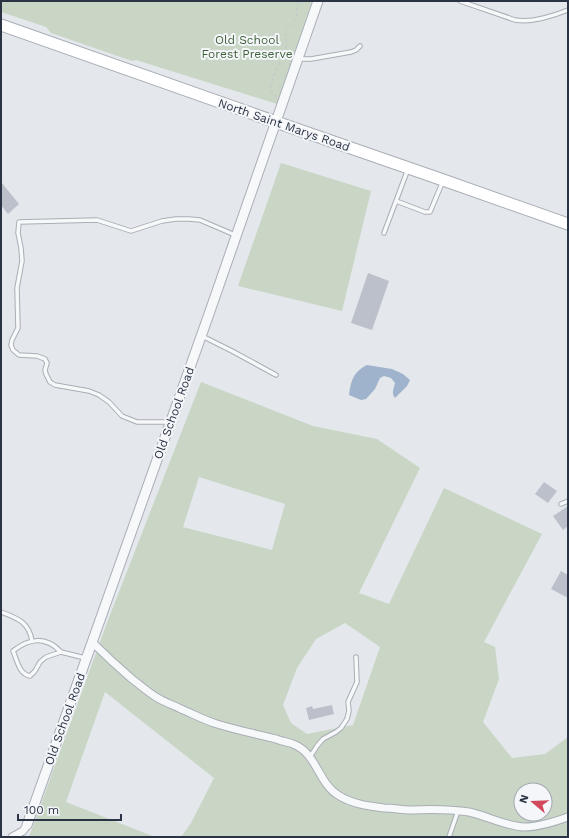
<svg xmlns="http://www.w3.org/2000/svg" width="569" height="838" font-family="'Work Sans',sans-serif">
	<style>
		.green { fill: #c9d6c5; fill-rule: evenodd }
		.water { fill: #9fb4cc }
		.building { fill: #bbc0ca }
		.lines { fill: none; stroke-linecap: round; stroke-linejoin: round }
		.service-casing { stroke: #a9aeb7; stroke-width: 5.5 }
		.minor-casing { stroke: #a9aeb7; stroke-width: 9 }
		.tertiary-casing { stroke: #a9aeb7; stroke-width: 11 }
		.secondary-casing { stroke: #a9aeb7; stroke-width: 13 }
		.path { stroke: #c2c5cb; stroke-width: 1; stroke-dasharray: 3 3; stroke-linecap: butt }
		.service { stroke: #f7f8fa; stroke-width: 3.5 }
		.minor { stroke: #f7f8fa; stroke-width: 7 }
		.tertiary { stroke: #f7f8fa; stroke-width: 9 }
		.secondary { stroke: #fff; stroke-width: 11 }
		.labels { text-anchor: middle; dominant-baseline: central; stroke-width: 4; stroke-linejoin: round; paint-order: stroke }
		.park-label { font-size: 12px; fill: #3f6138; stroke: #f4f6f9 }
		.street-label { font-size: 12px; fill: #2b3445; stroke: #f4f6f9 }
	</style>
	<rect width="100%" height="100%" fill="#e4e7ec"/>
	<path class="green" d="M1,1H312L277,104L136,60L132,61L51,33L46,27L1,12Z
		M281,163L371,191L342,311L238,286Z
		M201,382L313,426L377,439L420,468L359,593L389,604L444,488L542,534L484,642L495,647L499,679L483,722L512,758L545,754L568,737V837H181L191,823L214,778L105,692L66,802L155,837H29L108,620ZM199,477L285,504L272,550L183,527ZM345,623L380,647L353,725L307,734L291,723L283,705L297,668L316,639ZM521,790H545V814H521Z"/>
	<path class="water" d="M367,365L392,369L403,374L410,380L407,386L395,398C391,393 394,388 395,383L391,378L384,376L380,378L375,389L366,399L361,400L349,395C351,381 353,372 367,365Z"/>
	<path class="building" d="M1,182L19,204L8,214L1,205Z
		M368,273L389,281L372,330L351,323Z
		M544,482L557,491L548,503L535,494Z
		M568,506V526L563,530L553,516Z
		M561,571L568,575V598L551,589Z
		M332,705L334,714L309,720L306,708L312,706L313,709Z"/>
	<g class="lines">
		<g class="service-casing">
			<path id="service" d="M460,1L515,20C531,23 553,16 568,10
				M299,59H311L351,52L356,50L360,46
				M396,201L425,212H430L443,181
				M384,233L408,169
				M202,336L232,351L276,375
				M170,422H137L122,416L109,402L99,395L89,391L55,385L50,382L46,374L45,370L47,363L45,359L37,356L19,355L13,350L11,345L12,340L18,328L17,288L22,261L21,248L18,233L19,222L97,220L131,231L162,221L176,219H189L200,220L235,235
				M561,504L568,501
				M1,612C17,618 29,622 32,641
				M61,652C46,636 29,638 13,651C17,660 19,674 30,676L35,671L40,662L46,657L61,652L85,658
				M310,757L317,746L323,739L336,732L341,728L347,719L349,711L348,702L357,682L356,657
				M449,837L458,811"/>
		</g>
		<g class="minor-casing">
			<path id="minor" d="M92,642C105,655 118,667 132,679C140,685 148,692 156,697C164,702 173,705 181,709C193,714 204,720 217,724C236,730 256,734 276,739C281,741 288,742 293,744C317,753 318,783 338,795C352,804 368,806 384,808C393,808 402,810 411,810C431,809 449,809 469,812C487,816 505,826 524,827C539,827 554,822 568,817
				M12,837L23,831L27,825"/>
		</g>
		<g class="tertiary-casing">
			<path id="tertiary" d="M27,825L209,314L318,1"/>
		</g>
		<g class="secondary-casing">
			<path id="secondary" d="M1,25L276,122L446,181L568,224"/>
		</g>
		<path class="path" d="M277,97L272,93L271,85L275,73L286,49V30L296,19L298,1"/>
		<use href="#service" class="service"/>
		<use href="#minor" class="minor"/>
		<use href="#tertiary" class="tertiary"/>
		<use href="#secondary" class="secondary"/>
	</g>
	<g class="labels">
		<g class="park-label">
			<text x="247" y="40">Old School<tspan x="247" dy="14">Forest Preserve</tspan></text>
		</g>
		<g class="street-label">
			<text transform="translate(284 125) rotate(19)">North Saint Marys Road</text>
			<text transform="translate(174 413) rotate(-70)">Old School Road</text>
			<text transform="translate(65 719) rotate(-70)">Old School Road</text>
		</g>
	</g>
	<rect width="569" height="838" fill="none" stroke="#2b3445" stroke-width="4"/>
	<g transform="translate(533 802) rotate(289)"><circle r="19" fill="#f4f6f9" stroke="#a4a8b1"/>
	<path d="M0-3L7 15L0 10L-7 15Z" fill="#d1495b"/>
	<text y="-6" font-size="11" font-weight="bold" text-anchor="middle" fill="#2b3445">N</text>
	</g>
	<path d="M18 814v6h103v-6" fill="none" stroke="#2b3445" stroke-width="2"/>
	<text x="24" y="814" font-size="12" fill="#2b3445" stroke="#f4f6f9" stroke-width="3" paint-order="stroke">100 m</text>
</svg>
